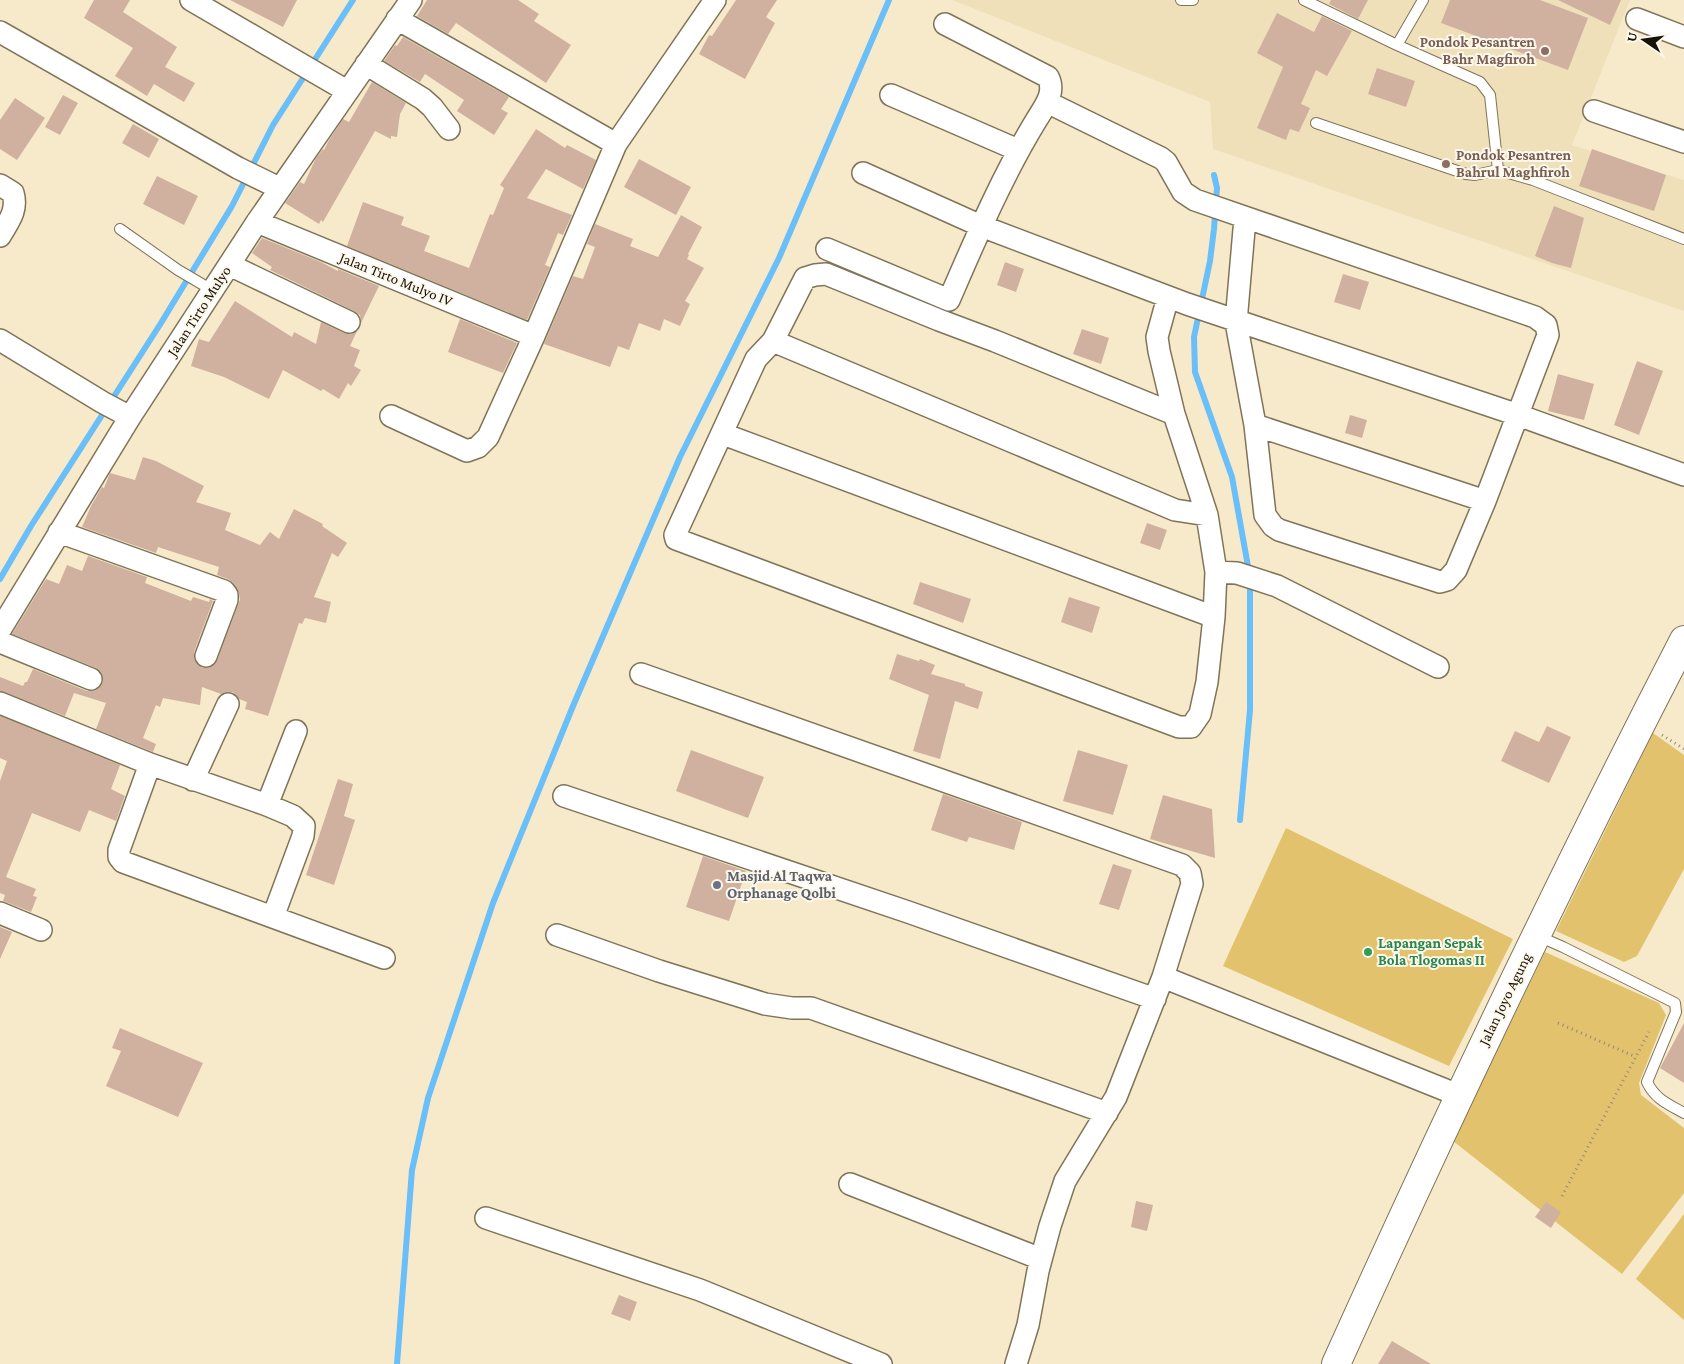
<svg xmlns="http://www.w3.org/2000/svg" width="1684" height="1364" font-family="'Crimson Pro',serif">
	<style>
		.built { fill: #efe0ba }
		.green { fill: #e2c26d }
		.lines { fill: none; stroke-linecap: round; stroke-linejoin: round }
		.stream { stroke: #6abff9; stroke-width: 6 }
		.building { fill: #d0b1a0 }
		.lane-casing { stroke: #7f7458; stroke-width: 12 }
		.street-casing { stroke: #7f7458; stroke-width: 24 }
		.secondary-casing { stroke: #7f7458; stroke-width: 30 }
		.path { stroke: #938a74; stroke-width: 3; stroke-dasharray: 1 4; stroke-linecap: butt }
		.lane { stroke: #fff; stroke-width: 10 }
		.street { stroke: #fff; stroke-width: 21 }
		.secondary { stroke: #fff; stroke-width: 28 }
		.education-dot { fill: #8d6e63; stroke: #fdf8eb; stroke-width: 2 }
		.worship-dot { fill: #6b7280; stroke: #fdf8eb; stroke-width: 2 }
		.leisure-dot { fill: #2e9e5b; stroke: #fdf8eb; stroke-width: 2 }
		.labels { text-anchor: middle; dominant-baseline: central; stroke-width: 4; stroke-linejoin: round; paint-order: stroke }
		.education-label { font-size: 15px; font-weight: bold; fill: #785e54; stroke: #fdf8eb; text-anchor: end }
		.street-label { font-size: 15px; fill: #181308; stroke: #fdf8eb }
		.worship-label { font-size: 15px; font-weight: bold; fill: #5b616d; stroke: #fdf8eb; text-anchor: start }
		.leisure-label { font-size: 15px; font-weight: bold; fill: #27864d; stroke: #fdf8eb; text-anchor: start }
	</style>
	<rect width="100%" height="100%" fill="#f7eacb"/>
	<path class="built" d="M952,0H1630L1572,145L1684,180V311L1213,149L1210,102Z"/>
	<path class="green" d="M1653,733L1684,755V869L1637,956L1624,962L1556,931Z
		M1286,828L1513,939L1449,1066L1223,966Z
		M1545,952L1659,1003L1666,1015L1639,1083L1641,1095L1684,1128V1193L1622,1274L1453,1141Z
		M1684,1214V1320L1636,1279Z"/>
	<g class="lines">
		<path class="stream" d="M1214,175L1217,188L1214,229L1210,261L1194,337L1195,372L1232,477L1249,572
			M0,579L31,526L161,323L232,206L273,125L353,0
			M1240,820L1250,710V582
			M397,1364L412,1170L428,1098L493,903L573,706L680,457L779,258L889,0"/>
	</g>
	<path class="building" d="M94,0H130L123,12L177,47L165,67L195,83L184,102L154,84L147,96L115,76L133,48L84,18Z
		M230,0H297L283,27Z
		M427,0H518L539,14L534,21L571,45L546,83L456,23L448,34L417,16Z
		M736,0H777L766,17L775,23L745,79L699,54L709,35L712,36Z
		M1331,0H1368L1358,19L1329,4Z
		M1450,0H1540L1588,18L1568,70L1441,23Z
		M1558,0H1621L1610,25Z
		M1277,13L1314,32L1322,16L1352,31L1327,76L1316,70L1301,104L1310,108L1299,132L1290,129L1286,140L1257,128L1283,67L1257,53Z
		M403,37L509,97L501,109L508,113L494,135L457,111L464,100L425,74L420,82L384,61L395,45L397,46Z
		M1377,68L1415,81L1406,107L1368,94Z
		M372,82L406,103L400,114L397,137L391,136V139L375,131L323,222L321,220L319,224L285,203L300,182L304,184L316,158L323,149L324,150L329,140L343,119L349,122Z
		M63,95L78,103L60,135L45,127Z
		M15,98L45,118L17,160L0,149V120Z
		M133,124L159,139L149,158L122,143Z
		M536,129L565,148L567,145L596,160L583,189L546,169L527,198L572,215L563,235L558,233L545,265L550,267L527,320L347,246L363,202L404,217L401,225L430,236L424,251L469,268L490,214L493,215L504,188L500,185Z
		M1592,149L1666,175L1654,211L1579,186Z
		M639,159L691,187L676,215L624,187Z
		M157,176L198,196L184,225L143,204Z
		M1554,206L1584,218L1571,268L1552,263L1535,256Z
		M681,215L702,227L688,254L689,255L687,259L704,268L685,301L690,304L680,326L664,319L660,331L639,323L629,350L618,346L610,367L544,344L573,276L583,279L595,247L587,244L595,224L633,239L630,246L658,257Z
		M262,238L321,262L338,271V269L379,286L361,323L360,315L354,311L270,270L272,267L252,253Z
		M1005,262L1024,269L1016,292L997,285Z
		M1343,274L1369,282L1360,310L1334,302Z
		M235,301L292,337L294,332L316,344L321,322L344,333L350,334L357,331L350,346L360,350L354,366L361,370L351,386L348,383L339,399L323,389L321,391L283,370L269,399L224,377L191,366L199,339L209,342Z
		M460,319L517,343L503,373L448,352Z
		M1082,329L1109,338L1101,364L1073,354Z
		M1637,361L1663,371L1639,435L1614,425Z
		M1558,374L1594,384L1584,420L1548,411Z
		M1350,415L1367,420L1362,438L1345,433Z
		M143,457L156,461L204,486L196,502L231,513L225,530L260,545L270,532L279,539L294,509L323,524L322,526L347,543L338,557L332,553L314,597L331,602L326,623L305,618L302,624L299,623L268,716L245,709L247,702L239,699L233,692H226L221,694L202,687L200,705L163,698L160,707L156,705L143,738L156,744L153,752L96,729L106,703L74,693L65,716L0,691V677L23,686L25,682H27L33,669L87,691H93L98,689L102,684L103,677L101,672L96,668L12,634L46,579L59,584L67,565L82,571L88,556L147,577L145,583L191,601L193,597L209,602L210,599L213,601L194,652V658L197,664L202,668H209L214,665L217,661L240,600L239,594L234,584L228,579L217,575L219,567L158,547L156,553L82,527L91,506L102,487L104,488L110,473L135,480Z
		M1147,523L1167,530L1160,550L1140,543Z
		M920,582L971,599L963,623L913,604Z
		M1069,597L1100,607L1092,633L1061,622Z
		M897,654L919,661L920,659L935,665L931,674L965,684V686L983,692L978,709L955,701L940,759L913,751L929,695L889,679Z
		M0,716L120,765L111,789L125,796L116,821L89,810L80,832L32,813L6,877L36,889L33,896L37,897L31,912L3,901L5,895L0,893V781L7,761L0,758Z
		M1547,726L1571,737L1549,783L1501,761L1515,731L1539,742Z
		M691,750L764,777L748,818L676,791Z
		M1078,750L1128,765L1113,815L1063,801Z
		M338,779L353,784L344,816L355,820L334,885L306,875Z
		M943,794L1022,822L1014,850L969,837L967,842L931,830Z
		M1163,795L1212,809L1215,858L1150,839Z
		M703,856L746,871L729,921L686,907Z
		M1113,864L1132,870L1119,910L1099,904Z
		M0,927L12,932L0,959Z
		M1684,1023V1083L1660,1068Z
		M120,1028L203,1063L178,1117L106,1086L121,1051L112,1048Z
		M1136,1201L1153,1205L1147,1231L1131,1227Z
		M1546,1202L1561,1212L1551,1228L1535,1217Z
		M619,1295L637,1302L630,1321L611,1314Z
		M1392,1341L1431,1364H1378Z"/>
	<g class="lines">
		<g class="lane-casing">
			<path id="lane" d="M1181,0H1193
				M1304,0L1397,45L1480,82L1490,95L1498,170
				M1397,45L1423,0
				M1316,123L1466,174L1475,175L1498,170L1533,180L1684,239
				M120,229L178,270L212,290
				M1538,936L1563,947L1675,1003L1676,1012L1647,1082C1655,1099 1668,1104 1684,1113"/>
		</g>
		<g class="street-casing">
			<path id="street" d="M191,0L347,91
				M397,19L616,144
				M1637,19L1684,37
				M0,32L238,168L279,188
				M366,64L423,99L432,107L449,129
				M891,95L1018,150
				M1047,102L1161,158L1166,162L1183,192L1195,200L1535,317L1546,325L1548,335L1485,501L1456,570L1447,580L1440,582L1279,530L1273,526L1265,515L1255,425L1236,322L1245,218
				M1594,111L1684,142
				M863,173L981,226
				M0,185L13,193C18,210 9,221 0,236
				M257,222L534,336
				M989,229L1187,304L1518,415L1684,475
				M827,249L949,300C976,238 1002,176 1037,119C1045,106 1056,92 1048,77L945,24
				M230,264L240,270L349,322
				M1168,297L1157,337L1159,351L1174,414L1207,515L1216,572L1214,617L1207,682L1200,714L1191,727H1179L676,539L675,535L756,359L773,341L805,278L815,275L826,274L939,320L995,341L1174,414
				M0,340L102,402L130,417
				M773,341L1175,510L1207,515
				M391,416L467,451L478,447L488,437L534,336L616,144L715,0
				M1255,425L1485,501
				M723,434L1214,617
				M59,532L224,591L227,595V600L206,656
				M1216,572L1237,573L1277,586L1438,667
				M0,630L130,417L257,222L411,0
				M0,642L91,679
				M641,674L1182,865L1190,873L1192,884L1163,977L1116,1097L1065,1181L1050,1226L1038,1271L1028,1325L1016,1364
				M0,703L150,764L267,805L293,816L304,826L303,836L273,917
				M150,764L119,850V857L123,862L384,958
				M193,780L228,704
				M564,796L908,912L1155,999
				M267,805L296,731
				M0,913L41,930
				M557,935L659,971L765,1004L792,1008H811L1107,1113
				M1163,977L1458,1095
				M850,1184L1041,1259
				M486,1218L700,1290L881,1364"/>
		</g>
		<g class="secondary-casing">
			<path id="secondary" d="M1336,1364C1446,1120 1561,878 1684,640"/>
		</g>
		<path class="path" d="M1662,735L1684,749
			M1558,1023L1636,1057
			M1562,1196L1649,1032"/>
		<use href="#lane" class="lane"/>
		<use href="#street" class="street"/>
		<use href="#secondary" class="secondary"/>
	</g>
	<g class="education-dot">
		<circle cx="1545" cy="51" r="5"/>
		<circle cx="1446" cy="164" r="5"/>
	</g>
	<circle class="worship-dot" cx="717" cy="885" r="5"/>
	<circle class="leisure-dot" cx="1368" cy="952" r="5"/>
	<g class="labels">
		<g class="education-label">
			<text x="1535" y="42">Pondok Pesantren<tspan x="1535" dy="17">Bahr Magfiroh</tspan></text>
			<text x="1456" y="155" text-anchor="start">Pondok Pesantren<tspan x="1456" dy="17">Bahrul Maghfiroh</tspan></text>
		</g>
		<g class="street-label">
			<text transform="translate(396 279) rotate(22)">Jalan Tirto Mulyo IV</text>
			<text transform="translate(199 311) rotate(-57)">Jalan Tirto Mulyo</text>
			<text transform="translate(1505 999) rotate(-64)">Jalan Joyo Agung</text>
		</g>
		<g class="worship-label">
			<text x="727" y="876">Masjid Al Taqwa<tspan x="727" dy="17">Orphanage Qolbi</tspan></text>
		</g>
		<g class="leisure-label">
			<text x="1378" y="943">Lapangan Sepak<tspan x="1378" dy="17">Bola Tlogomas II</tspan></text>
		</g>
	</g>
	<g transform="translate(1644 40) rotate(283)" stroke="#fdf8eb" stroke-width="4" paint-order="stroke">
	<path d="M0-4L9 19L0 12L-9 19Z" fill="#181308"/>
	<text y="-8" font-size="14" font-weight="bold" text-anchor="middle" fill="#181308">U</text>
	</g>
</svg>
